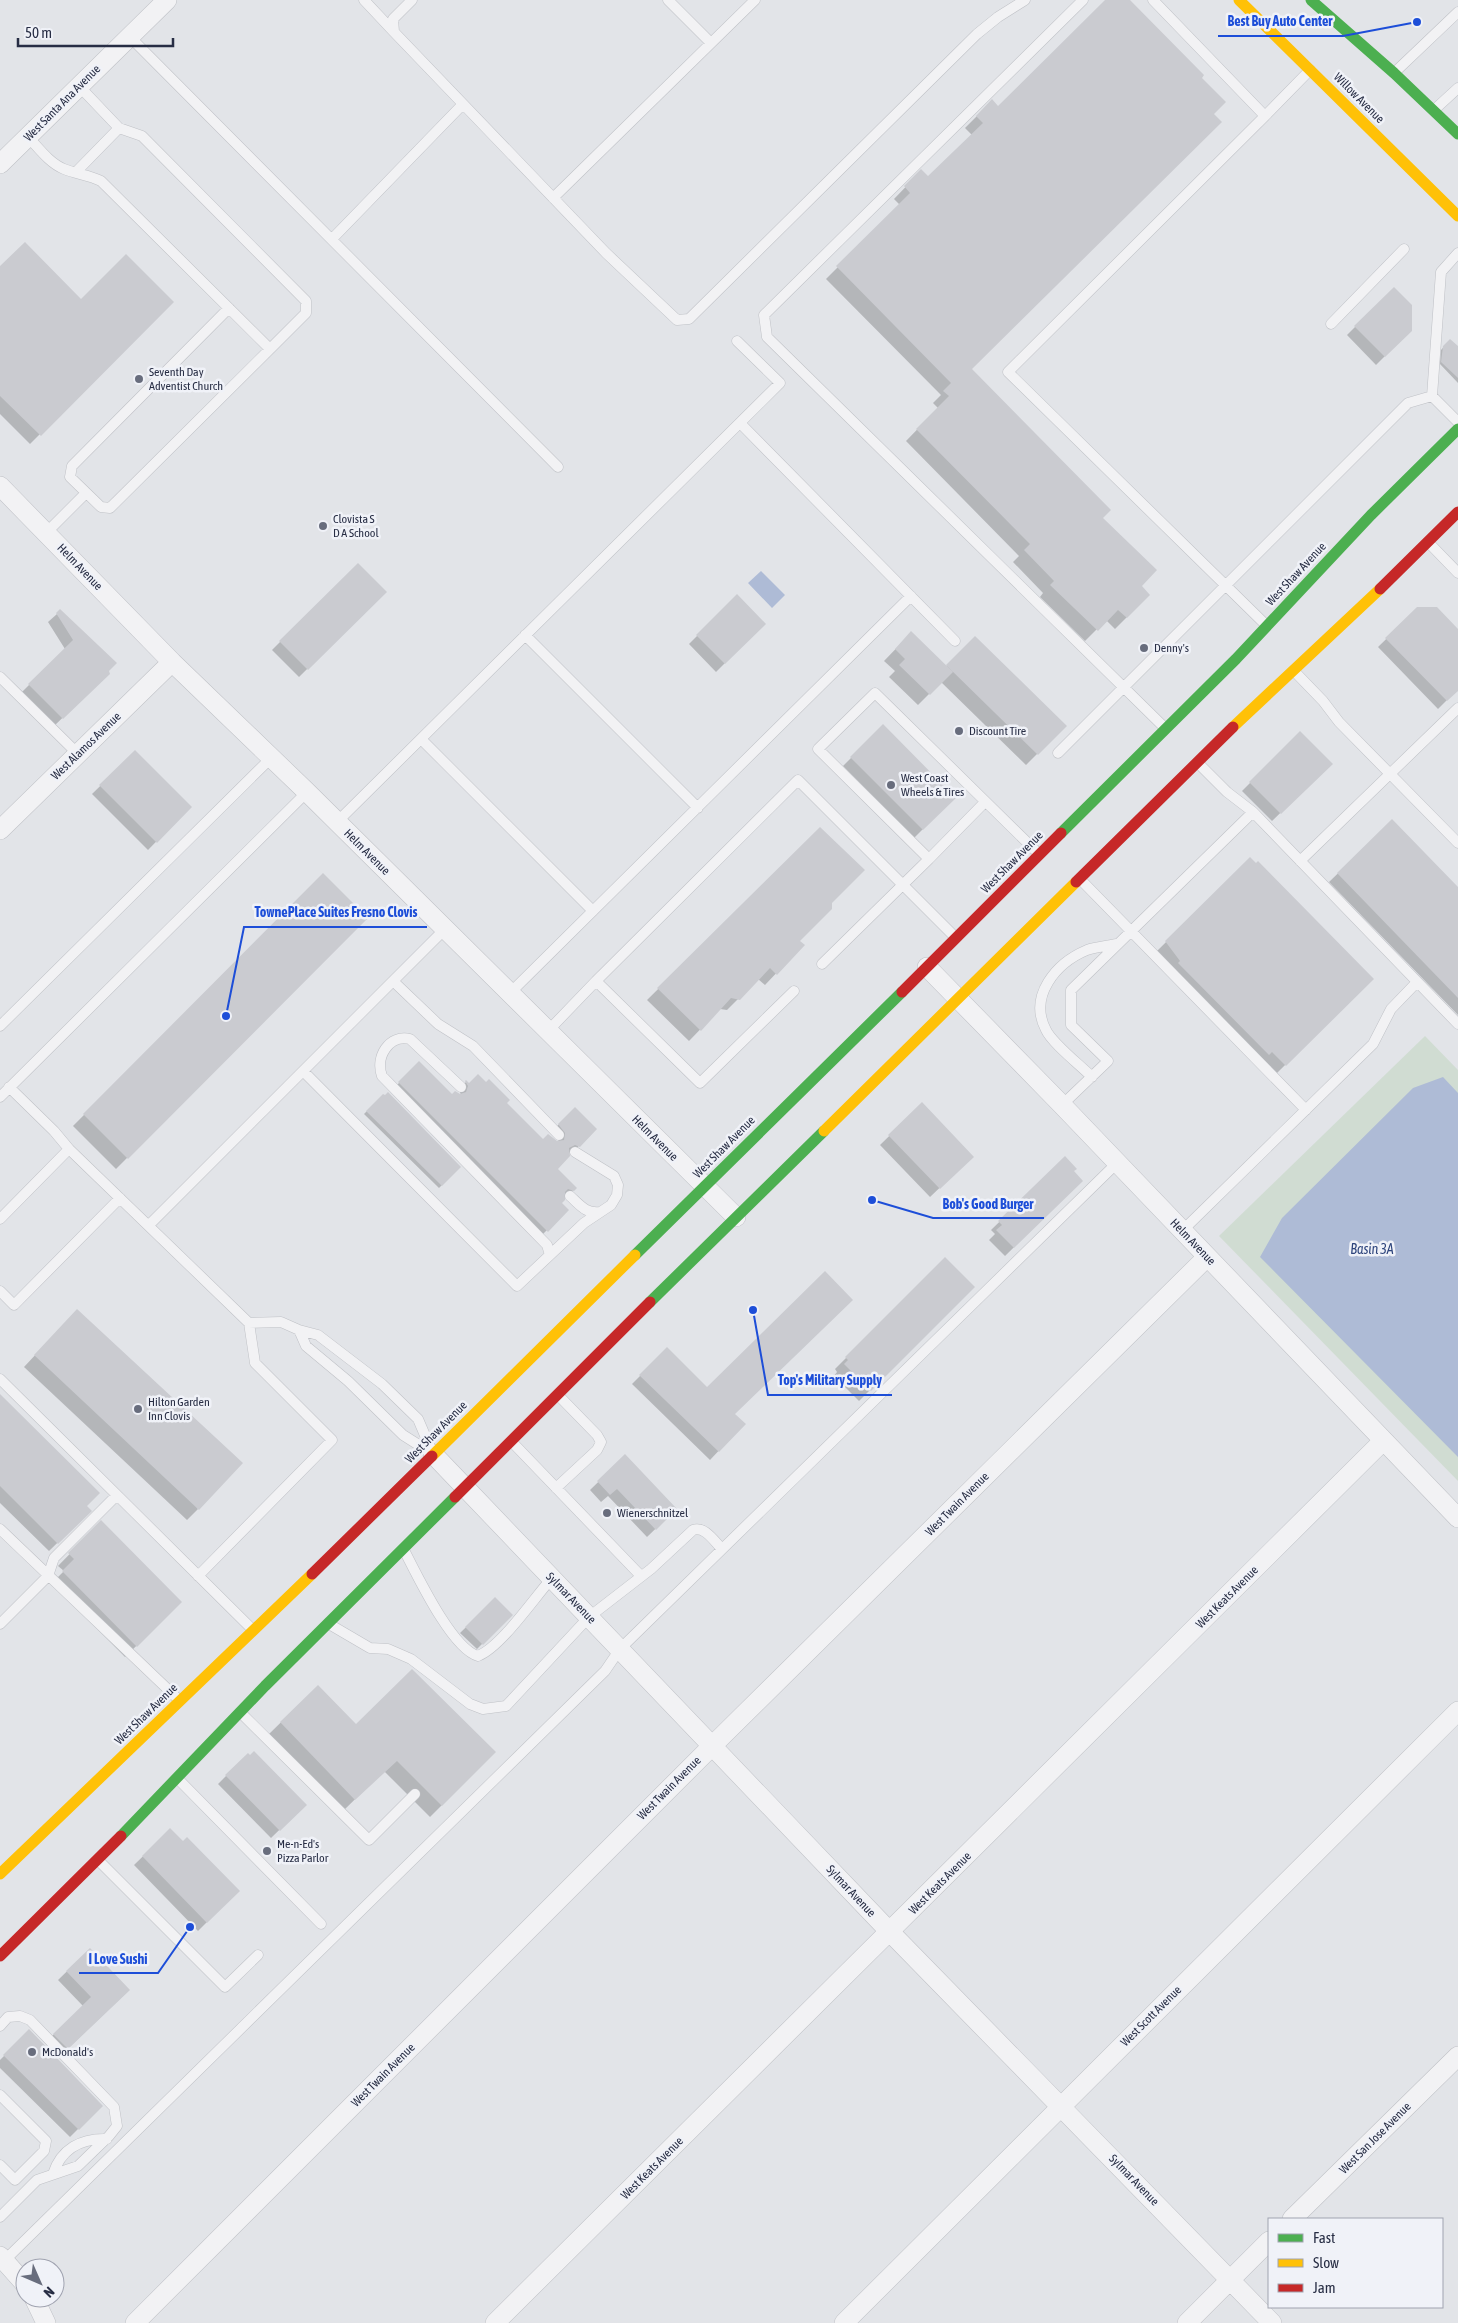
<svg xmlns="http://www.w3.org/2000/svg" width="1458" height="2323" font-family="'Asap Condensed',sans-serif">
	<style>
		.green { fill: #d0dcd2 }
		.water { fill: #aebbd6 }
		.shadow { fill: #0003 }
		.building { fill: #cacbd0 }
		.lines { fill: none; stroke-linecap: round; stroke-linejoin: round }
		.lane-casing { stroke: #bfc1c6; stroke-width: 11 }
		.street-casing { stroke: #bfc1c6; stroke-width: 20 }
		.lane { stroke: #f2f2f4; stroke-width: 10 }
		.street { stroke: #f2f2f4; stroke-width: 19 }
		.fast { stroke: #4caf50; stroke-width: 11 }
		.slow { stroke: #ffc107; stroke-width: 11 }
		.jam { stroke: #c62828; stroke-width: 11 }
		.poi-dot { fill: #686d7d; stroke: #f0f2f8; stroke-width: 2 }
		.labels { text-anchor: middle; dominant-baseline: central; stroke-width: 5; stroke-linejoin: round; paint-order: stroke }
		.street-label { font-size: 12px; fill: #272d44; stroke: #f0f2f8 }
		.poi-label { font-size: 12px; fill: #272d44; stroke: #f0f2f8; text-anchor: start }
		.water-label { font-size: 14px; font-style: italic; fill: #2d447c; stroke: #f0f2f8 }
		.leader { fill: none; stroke: #1d4ed8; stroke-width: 2 }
		.callout-dot { fill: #1d4ed8; stroke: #f0f2f8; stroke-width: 2 }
		.callout-label { font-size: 14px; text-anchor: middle; font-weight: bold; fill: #1d4ed8; stroke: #f0f2f8; stroke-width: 5; stroke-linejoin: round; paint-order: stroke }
	</style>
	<rect width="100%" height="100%" fill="#e2e4e8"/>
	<path class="green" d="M1425,1036L1458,1070V1481L1219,1236Z"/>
	<path class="water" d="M761,571L785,595L772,608L748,583Z
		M1443,1077L1458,1093V1457L1260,1257L1282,1218L1413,1088Z"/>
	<path class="shadow" d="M1107,0H1128L970,369L1102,518L1140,586L1149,595L1115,629L1106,620L1085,641L1040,597L1043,593L1013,562L1019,556L906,441L938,408L933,403L941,395L826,279L900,205L894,199L921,171L928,178L972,135L965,128L992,101L998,107Z
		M0,268L81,301L172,302L30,444L0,414Z
		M1394,288L1411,330L1376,365L1347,335Z
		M1450,340L1458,348V383L1440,364L1441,350Z
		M358,564L385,592L299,677L272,650Z
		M737,596L764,624L716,672L689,644Z
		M1417,609L1458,631V689L1438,709L1378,647Z
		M57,614L108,671V674L53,727L20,694L65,649L48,622Z
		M911,633L946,667L975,638L1065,726L1026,765L941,682L918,705L889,677L895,671L884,661Z
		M883,726L954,798L914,838L843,766Z
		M1300,733L1331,764L1272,821L1242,791Z
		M135,752L190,807L148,850L92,794Z
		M1392,821L1458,889V1015L1329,882Z
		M820,829L831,903L798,941L803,945L765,985L758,979L727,1010L720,1009L689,1041L647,1000Z
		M1250,859L1372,979L1277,1073L1173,970L1157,951Z
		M323,875L366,918L116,1169L73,1126Z
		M419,1063L452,1096L461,1095L459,1089L466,1082L505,1103L543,1141L559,1143L558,1137L552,1131L575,1109L595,1129L572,1153L568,1152L556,1169L575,1188L566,1197H563L560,1203L567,1210L540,1237L392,1090Z
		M383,1095L460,1167L439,1188L364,1114Z
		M922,1104L972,1157L930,1197L880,1145Z
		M1065,1158L1072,1172L1081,1181L1005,1256L989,1240L995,1234L991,1230Z
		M945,1259L973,1287L859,1401L834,1376L837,1372L835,1369Z
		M66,1322L198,1509L187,1520L24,1367Z
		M667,1349L744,1424L710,1460L632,1384Z
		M0,1396L90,1511L49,1551L0,1503Z
		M625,1456L676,1509L647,1537L608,1496L601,1502L590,1490Z
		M101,1522L181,1602L125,1657L52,1583L64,1571L58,1566Z
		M495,1599L511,1615L477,1649L460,1633Z
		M318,1686L356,1726L495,1752L430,1817L384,1771L343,1811L269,1734Z
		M248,1754L305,1805L271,1838L218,1784Z
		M170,1830L238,1891L198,1931L134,1865Z
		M90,1949L129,1990L59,2057L45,2043L83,2006L58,1980Z
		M29,2031L101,2106L70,2137L0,2068V2060Z"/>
	<path class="building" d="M1105,0H1130L1204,75L1202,78L1226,102L1214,114L1222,122L972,369L1111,510L1103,518L1157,570L1142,586L1150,595L1127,618L1118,610L1098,631L1050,585L1054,581L1024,550L1030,544L916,429L949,396L943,391L951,383L836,266L910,193L904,186L921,169L928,176L983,123L976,116L992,99L998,106Z
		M25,242L81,299L126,254L174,302L41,436L0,396V266Z
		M1394,287L1412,305V331L1385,357L1354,326Z
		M1450,339L1458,346V378L1441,362L1443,346Z
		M358,563L387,592L308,670L279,641Z
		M737,594L766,624L725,664L696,635Z
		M1417,607H1437L1458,629V691L1447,701L1385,638Z
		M60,609L117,663L109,671L110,674L63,719L28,684L73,640L56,613Z
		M911,631L953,672L930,695L899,665L905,659L895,649Z
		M975,636L1067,726L1038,755L946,665Z
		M883,724L956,798L923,830L850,757Z
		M1300,731L1333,764L1281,814L1249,782Z
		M135,750L192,807L157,843L99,785Z
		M1392,819L1458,887V998L1337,873Z
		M820,827L865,870L832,903V909L800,941L805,945L777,975L770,968L740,1000L731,998L701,1031L657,988Z
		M1250,857L1256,863L1258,861L1374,979L1286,1066L1272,1052L1269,1055L1178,963L1180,961L1165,941Z
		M323,873L368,918L128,1159L83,1114Z
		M419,1061L452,1094L455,1091L460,1094L466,1092L468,1086L465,1081L466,1080L469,1083L478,1074L486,1082L489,1079L510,1100L507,1103L543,1139L548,1134L557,1141L564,1140L565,1133L558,1124L575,1107L597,1129L580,1147L575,1145L569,1148L570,1156L558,1169L577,1188L574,1191L568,1189L565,1192V1200L562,1203L569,1210L548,1232L398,1082Z
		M388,1092L461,1167L442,1186L366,1111L383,1094L385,1095Z
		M922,1102L974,1157L940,1189L888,1135Z
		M1065,1156L1077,1169L1074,1171L1083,1181L1014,1248L996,1230L1002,1225L998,1221Z
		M945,1257L975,1287L871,1391L844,1364L848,1360L845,1357Z
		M825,1271L853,1300L735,1414L746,1424L719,1452L639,1375L667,1347L707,1387Z
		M77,1309L243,1463L199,1510L34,1355Z
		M0,1394L100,1493L87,1506L92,1511L58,1544L0,1486Z
		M625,1454L677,1509L656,1530L617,1489L610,1495L597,1481Z
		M101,1520L182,1602L137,1647L62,1571L74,1559L68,1553Z
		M495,1597L513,1615L483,1645L465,1627Z
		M412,1669L496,1752L442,1806L397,1761L355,1800L280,1722L318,1685L356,1724Z
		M254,1751L307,1805L280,1831L225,1775L248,1753L250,1755Z
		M170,1828L183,1841L187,1837L240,1891L207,1923L142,1856Z
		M90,1948L130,1990L68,2049L53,2034L91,1997L66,1971Z
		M29,2029L103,2106L79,2130L3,2055Z"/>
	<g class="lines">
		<g class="lane-casing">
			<path id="lane" d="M364,0L394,32
				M412,0L393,19L394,32L606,253L677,320L689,319L977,34L998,17L1025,0
				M668,0L711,43
				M1083,0L764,315L767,337L1165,728
				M1153,0L1265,116L1310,70
				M130,37L558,467
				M1394,73L1458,12
				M1434,110L1458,88
				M1265,116L1008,372L1266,625
				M28,137C38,147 49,163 64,169C76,174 89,175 101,181L270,349L306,313V301L142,136L119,128L79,86
				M76,172L119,128
				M553,198L755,0
				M332,239L463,104
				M229,308L72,466L70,477L101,507L110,508L270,349
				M1331,324L1404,249
				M1432,396L1441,272L1458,253
				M740,423L955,641
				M46,533L86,493
				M1428,542L1458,573
				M525,635L698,808
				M1295,672L1323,701L1339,722L1458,843
				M0,677L78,754
				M421,739L593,911
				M1058,753L1408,403L1432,396L1458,422
				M1198,763L1227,792L1253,812L1458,1024
				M985,802L929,859L818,749L875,693L1039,854
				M337,822L780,383L737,341
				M1300,861L1458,708
				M1080,879L1306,1110
				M822,964L929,859
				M393,981L438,1024L473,1046L559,1135
				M794,991L700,1083L596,981L798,780L955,937
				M509,994L911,596
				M0,1026L270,759
				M547,1032L596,981
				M303,1071L517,1286L584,1223L611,1205L617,1195L618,1185L614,1176L575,1152
				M1092,1077C1080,1065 1052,1043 1046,1030C1028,996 1056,963 1087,950C1096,947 1107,946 1117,944
				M9,1087L54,1131L69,1149
				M461,1087L410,1039C389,1034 375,1057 382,1076L547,1245L550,1255
				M0,1097L307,792
				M1062,1105L1108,1061L1071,1025V990L1253,812
				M570,1196C580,1205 586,1214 600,1212
				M0,1219L69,1149L249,1323L281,1322L299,1330
				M149,1225L444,930
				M1182,1231L1373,1044L1391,1009L1417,982
				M0,1291L14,1305L120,1198
				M299,1330L318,1335L382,1384L418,1419L433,1454L403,1435L348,1381L306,1346Z
				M0,1379L253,1630
				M512,1442L641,1576
				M556,1488L597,1450L601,1442L597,1435L558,1395
				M0,1529L179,1700
				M404,1550C417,1575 452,1649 478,1656C501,1647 534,1598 552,1578
				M198,1576L332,1440L255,1363L249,1323
				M0,1624L48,1576L54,1558L117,1495
				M329,1624L370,1648L388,1649L411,1659L470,1704L483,1709L506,1706L589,1617L651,1569L693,1530C705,1526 714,1541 722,1549
				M241,1713L369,1840L415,1794
				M178,1779L321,1924
				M98,1860L225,1987L258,1955
				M0,2026L8,2017L20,2016L30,2020L114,2107L117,2126L109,2136L78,2166L37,2180L0,2217
				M0,2095L46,2141L44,2151L15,2180L0,2165
				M53,2174C61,2149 81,2138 107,2139
				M4,2261L605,1671L620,1649L1117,1163"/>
		</g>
		<g class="street-casing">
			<path id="street" d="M0,164L167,0
				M0,486L172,662L307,792L736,1217
				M0,830L172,662
				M927,967L1062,1105L1458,1518
				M433,1454L890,1932L1272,2323
				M1292,2219L1458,2056
				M0,2256L25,2284
				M34,2298L46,2323
				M135,2323L713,1745L1207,1257
				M495,2323L1383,1441
				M844,2323L1458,1711
				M1187,2323L1269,2241"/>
		</g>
		<use href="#lane" class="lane"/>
		<use href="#street" class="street"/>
		<path class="fast" d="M1311,0L1394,73L1458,134
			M1061,833L1236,659L1371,515L1458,429
			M635,1255L902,992
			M650,1302L824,1131
			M121,1836L265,1686L455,1497"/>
		<path class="slow" d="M1239,0L1458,216
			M1233,727L1380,589
			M824,1131L1076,882
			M432,1456L635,1255
			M0,1874L312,1574"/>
		<path class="jam" d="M1380,589L1458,512
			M1076,882L1233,727
			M902,992L1061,833
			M455,1497L650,1302
			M312,1574L432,1456
			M0,1956L121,1836"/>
	</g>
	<g class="poi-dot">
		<circle cx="139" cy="379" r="5"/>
		<circle cx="323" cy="526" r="5"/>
		<circle cx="1144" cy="648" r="5"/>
		<circle cx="959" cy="731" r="5"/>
		<circle cx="891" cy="785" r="5"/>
		<circle cx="138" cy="1409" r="5"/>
		<circle cx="607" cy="1513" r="5"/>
		<circle cx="267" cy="1851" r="5"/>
		<circle cx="32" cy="2052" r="5"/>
	</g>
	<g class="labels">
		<g class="street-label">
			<text transform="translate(1359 98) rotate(45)">Willow Avenue</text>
			<text transform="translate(62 103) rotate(-45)">West Santa Ana Avenue</text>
			<text transform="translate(80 567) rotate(46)">Helm Avenue</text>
			<text transform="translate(1296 574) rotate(-47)">West Shaw Avenue</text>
			<text transform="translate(86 746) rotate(-44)">West Alamos Avenue</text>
			<text transform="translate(367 852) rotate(45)">Helm Avenue</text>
			<text transform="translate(1012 862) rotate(-45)">West Shaw Avenue</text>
			<text transform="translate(655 1138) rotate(45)">Helm Avenue</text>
			<text transform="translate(724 1147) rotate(-45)">West Shaw Avenue</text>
			<text transform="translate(1193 1242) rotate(46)">Helm Avenue</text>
			<text transform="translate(436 1432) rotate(-45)">West Shaw Avenue</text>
			<text transform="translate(957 1504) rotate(-45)">West Twain Avenue</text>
			<text transform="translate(1227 1597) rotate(-45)">West Keats Avenue</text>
			<text transform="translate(571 1598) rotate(46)">Sylmar Avenue</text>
			<text transform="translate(146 1714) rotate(-44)">West Shaw Avenue</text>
			<text transform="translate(669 1788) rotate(-45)">West Twain Avenue</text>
			<text transform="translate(940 1883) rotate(-45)">West Keats Avenue</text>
			<text transform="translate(851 1891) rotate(47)">Sylmar Avenue</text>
			<text transform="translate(1151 2016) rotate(-45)">West Scott Avenue</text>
			<text transform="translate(383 2075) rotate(-45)">West Twain Avenue</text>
			<text transform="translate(1375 2138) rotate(-45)">West San Jose Avenue</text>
			<text transform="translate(652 2168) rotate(-45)">West Keats Avenue</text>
			<text transform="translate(1134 2180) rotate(46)">Sylmar Avenue</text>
		</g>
		<g class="poi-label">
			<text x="149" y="372">Seventh Day<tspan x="149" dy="14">Adventist Church</tspan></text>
			<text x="333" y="519">Clovista S<tspan x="333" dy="14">D A School</tspan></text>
			<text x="1154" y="648">Denny's</text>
			<text x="969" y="731">Discount Tire</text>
			<text x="901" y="778">West Coast<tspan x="901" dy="14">Wheels &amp; Tires</tspan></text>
			<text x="148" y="1402">Hilton Garden<tspan x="148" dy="14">Inn Clovis</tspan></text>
			<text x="617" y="1513">Wienerschnitzel</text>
			<text x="277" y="1844">Me-n-Ed's<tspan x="277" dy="14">Pizza Parlor</tspan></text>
			<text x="42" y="2052">McDonald's</text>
		</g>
		<g class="water-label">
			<text x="1372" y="1249">Basin 3A</text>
		</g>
	</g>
	<path class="leader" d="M1417 22L1343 36H1218M226 1016L244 927H427M872 1200L933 1218H1044M753 1310L768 1395H892M190 1927L158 1973H79"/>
	<g class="callout-dot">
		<circle cx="1417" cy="22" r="5"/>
		<circle cx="226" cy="1016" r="5"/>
		<circle cx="872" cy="1200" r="5"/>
		<circle cx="753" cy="1310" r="5"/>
		<circle cx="190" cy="1927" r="5"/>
	</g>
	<g class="callout-label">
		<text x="1280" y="26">Best Buy Auto Center</text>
		<text x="336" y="917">TownePlace Suites Fresno Clovis</text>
		<text x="988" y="1209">Bob's Good Burger</text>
		<text x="830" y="1385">Top's Military Supply</text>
		<text x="118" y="1964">I Love Sushi</text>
	</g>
	<rect x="1268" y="2218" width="175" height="90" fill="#f0f2f8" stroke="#a0a3b0"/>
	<rect x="1278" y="2234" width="25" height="8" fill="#4caf50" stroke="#a0a3b0"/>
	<text x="1313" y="2243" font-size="15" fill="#272d44">Fast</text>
	<rect x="1278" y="2259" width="25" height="8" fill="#ffc107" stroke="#a0a3b0"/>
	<text x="1313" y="2268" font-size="15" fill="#272d44">Slow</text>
	<rect x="1278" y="2284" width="25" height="8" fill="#c62828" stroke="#a0a3b0"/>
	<text x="1313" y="2293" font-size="15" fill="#272d44">Jam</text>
	<g transform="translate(40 2283) rotate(135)"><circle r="24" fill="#f0f2f8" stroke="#a0a3b0"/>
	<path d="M0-4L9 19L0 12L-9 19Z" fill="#686d7d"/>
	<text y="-8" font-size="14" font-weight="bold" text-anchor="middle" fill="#272d44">N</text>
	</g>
	<path d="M18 38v8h155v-8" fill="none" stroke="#272d44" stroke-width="2.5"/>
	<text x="25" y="38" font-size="15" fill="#272d44" stroke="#f0f2f8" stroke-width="4" paint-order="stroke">50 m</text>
</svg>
